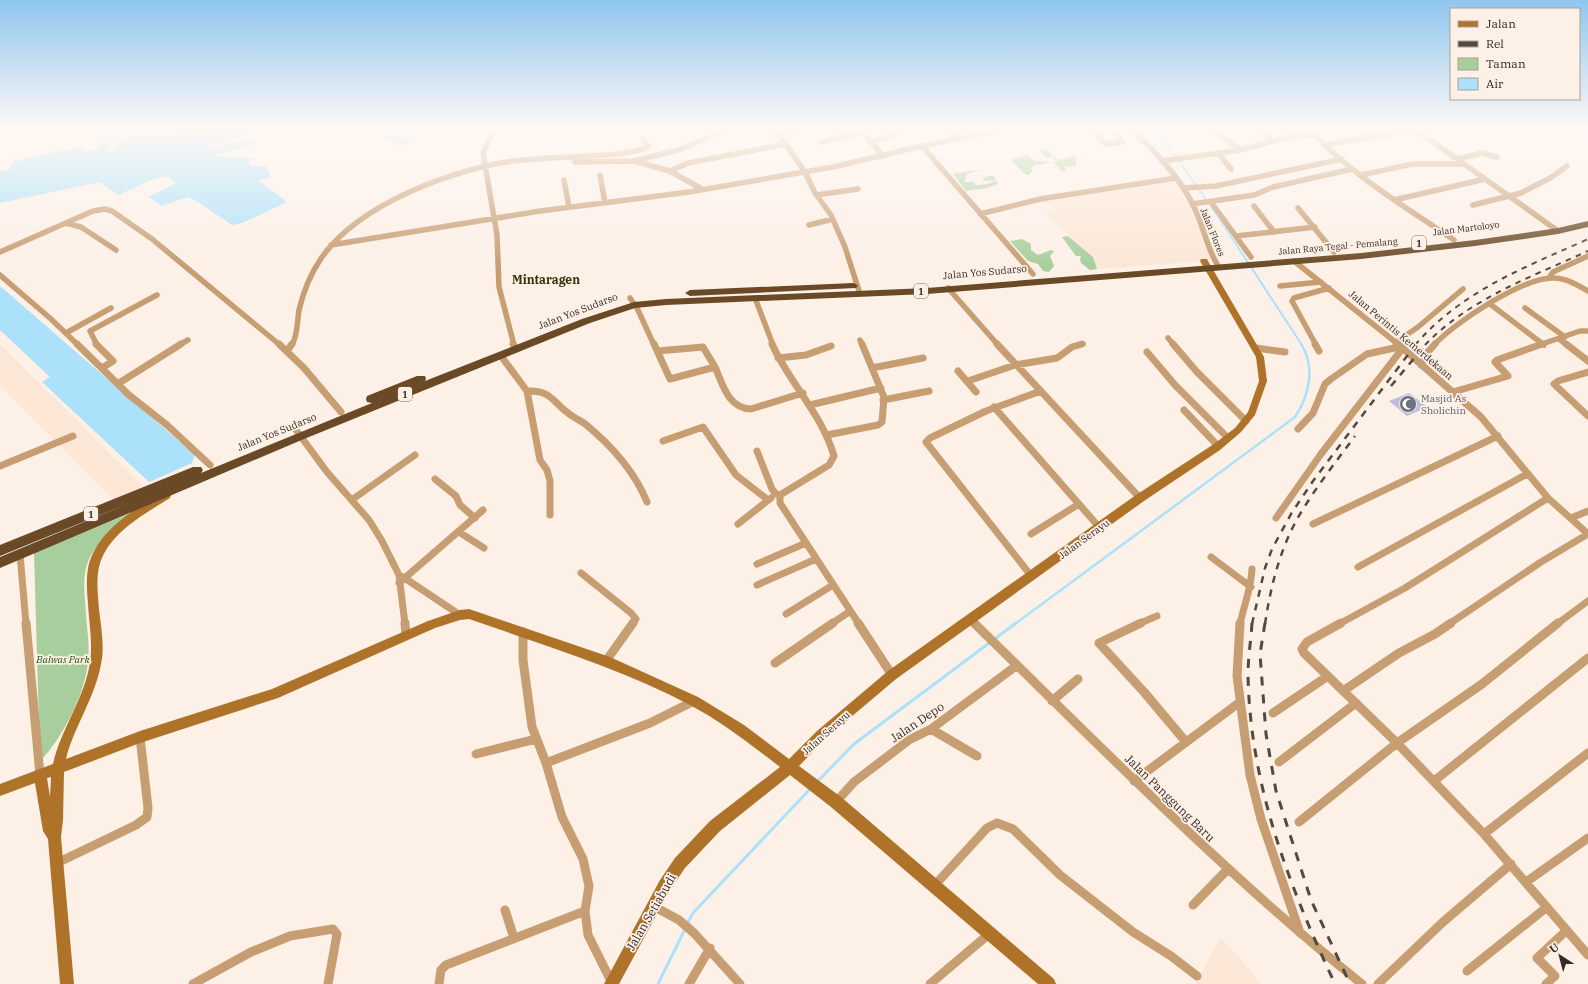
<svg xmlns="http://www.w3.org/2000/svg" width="1588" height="984" font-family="'IBM Plex Serif',serif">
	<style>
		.built { fill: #fce7d6 }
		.green { fill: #a8ce9d }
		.water { fill: #abe1fa }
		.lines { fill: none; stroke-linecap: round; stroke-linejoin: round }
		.stream-far2 { stroke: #abe1fa; stroke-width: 2 }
		.stream-far1 { stroke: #abe1fa; stroke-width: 2.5 }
		.stream { stroke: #abe1fa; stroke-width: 3 }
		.building { fill: #c3bede }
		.street-far2 { stroke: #c79d72; stroke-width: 5.5 }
		.street-far1 { stroke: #c79d72; stroke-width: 7 }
		.street { stroke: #c79d72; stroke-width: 9 }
		.secondary { fill: #af7229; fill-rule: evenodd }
		.highway { fill: #6a4a26; fill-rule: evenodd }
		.rail-far2 { stroke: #544940; stroke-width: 2; stroke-dasharray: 5.5 5.5; stroke-linecap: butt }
		.rail-far1 { stroke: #544940; stroke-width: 2.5; stroke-dasharray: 7 7; stroke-linecap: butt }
		.rail { stroke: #544940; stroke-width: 3; stroke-dasharray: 9 9; stroke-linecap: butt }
		.labels { text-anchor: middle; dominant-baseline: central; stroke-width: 3.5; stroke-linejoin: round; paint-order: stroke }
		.far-street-label { font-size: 9px; fill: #362b22; stroke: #fcf0e7 }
		.shield { fill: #fcf0e7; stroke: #71665d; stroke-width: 1 }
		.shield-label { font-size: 9px; font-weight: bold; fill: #362b22 }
		.street-label { font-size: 10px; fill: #362b22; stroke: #fcf0e7 }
		.worship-label { font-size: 10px; fill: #5b616d; stroke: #fcf0e7; text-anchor: start }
		.park-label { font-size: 10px; font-style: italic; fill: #1d4e07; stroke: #fcf0e7 }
		.quarter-label { font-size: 12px; font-weight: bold; fill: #383409; stroke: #fcf0e7 }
		.near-street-label { font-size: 12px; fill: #362b22; stroke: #fcf0e7 }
	</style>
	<rect width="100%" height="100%" fill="#fcf0e7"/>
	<path class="built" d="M1176,178L1184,188L1214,260L1097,269L1093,257L1044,212L1052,210L1048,203H1043L1040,201Z
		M0,344L145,488L115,501L0,385Z
		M1221,939L1246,965L1261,984H1196L1211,954Z"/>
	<path class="green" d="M1047,149L1052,156L1060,160L1075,156L1077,158L1075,166L1064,167L1066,169L1063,172L1053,162L1058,161L1051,157L1048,158L1042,154L1040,151Z
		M1027,155L1034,161L1051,162L1039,165L1033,164L1036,166L1030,167L1033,170L1029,175H1026L1011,160Z
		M983,169L967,174L964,182H974L975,185C980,186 993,183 996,180L985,181L982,178L993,175L998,184L987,188L966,191L953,174Z
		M1068,236L1093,257L1097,269L1090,270L1081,263L1080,259L1081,256H1076L1062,237Z
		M1022,239L1031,244V250L1038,255L1051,250L1054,251L1050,256L1054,266L1049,272L1043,271L1038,264L1028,261L1010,241Z
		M138,510C123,523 99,540 90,557C81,575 85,596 86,615C87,630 90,646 88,661C86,691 62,740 40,761L34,553Z"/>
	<path class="water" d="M222,129H248L250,134L209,146L211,148L252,139L254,144L214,156L256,159L249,162L251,166H266L271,177L258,180L287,202L242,223L232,225L198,202L188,197L162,206L149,197L176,183L167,176L151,180L118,195L100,182L0,203V171L9,170L14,161L83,146L84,152L98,149L101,143L108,142V151H112L117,143L132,137L205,133Z
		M0,286L195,455L192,463L149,482L42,382L50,377L0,330Z"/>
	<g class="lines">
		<path class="stream-far2" d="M1156,129L1208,202
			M1211,206L1302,345"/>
		<path class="stream-far1" d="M1015,624L1295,417C1309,396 1316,367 1301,344"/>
		<path class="stream" d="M816,783L854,744L1016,623
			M687,924L693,913L811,788
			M658,984L685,929"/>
	</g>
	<path class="building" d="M380,136L401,137L411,142L400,146Z
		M1409,393L1428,407L1407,416L1389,401Z"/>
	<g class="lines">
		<path class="street-far2" d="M494,129L483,153L497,235L499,287L514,345
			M775,129L805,172L815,193L831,215L845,247L860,294
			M892,129H897
			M948,129L957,139
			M1092,129L1106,144L1123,142L1111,129
			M1132,129C1156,153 1181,178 1195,209C1204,228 1207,248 1218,266
			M1212,129L1241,150
			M1260,129L1274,141
			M1309,129C1350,174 1404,206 1454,240
			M1415,129L1558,231
			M1460,129H1464
			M1567,129L1569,130
			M863,132L883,156
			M778,134L802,129
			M821,142L863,132L862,129
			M870,142L895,135
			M1323,145L1415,129
			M922,146L1033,274
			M1219,154L1231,169
			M1458,159L1482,153L1497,157
			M1162,161L1241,150L1288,137L1315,135
			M575,162L634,161
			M670,171L688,163L786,144
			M600,175L605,203
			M1361,175L1413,164H1465
			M564,180L569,207
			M1184,188L1216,186L1342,159
			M702,189L670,171L634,161L678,150L729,129
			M816,195L858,189
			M1394,200L1485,179
			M1211,202L1251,257
			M1192,204L1254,195L1273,187L1352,169
			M1473,205L1521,193L1550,178L1567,166
			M1254,206L1274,232
			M1298,208L1334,252
			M980,214L1040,199L1176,178
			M66,223L81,227L116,250
			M809,225L833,219
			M1236,236L1315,227
			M331,245L540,211L689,192L833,167L922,146L1006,129
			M0,252L93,211L105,209L112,211L152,239L280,345
			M1294,261L1399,345
			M0,275L51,319L78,345
			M1549,278L1553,272L1588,256
			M1280,286L1321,282
			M948,288L998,345
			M630,298L638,310L654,345
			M755,298L773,345
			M1490,304L1544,345
			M1525,308L1565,337
			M66,333L111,308
			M1168,338L1174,345
			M1559,339L1567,345
			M860,340L862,345
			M1395,343L1418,327L1463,289
			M97,345L90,331L157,295
			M179,345L188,340
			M292,345C298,334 297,322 299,310C303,293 310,275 320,260C357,204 458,166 523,160C539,159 555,157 571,157C597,155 621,156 646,148L648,146L643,139
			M1078,345L1083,344
			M1316,345L1292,301L1294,298L1329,288
			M1434,345C1454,323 1523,277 1554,278C1566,278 1577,285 1588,291
			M1539,345L1580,331H1588"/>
		<path class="street-far1" d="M77,344L129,395L167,425L210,465
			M96,344L113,361L102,368
			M279,344L304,368L341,412
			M513,344L516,349
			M654,344L670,379L715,367C723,385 728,408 751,409L803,393
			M772,344C790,384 822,414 834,456L829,465L780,495V503L859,624
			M997,344L1140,498
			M1173,344L1197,372L1246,421
			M1315,344L1319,351
			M1398,344L1481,417L1548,498L1588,534
			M1566,344L1588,361
			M1256,348L1285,352
			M287,351L292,344
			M658,351L703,347L715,367
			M1147,352L1175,385L1228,438
			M501,356L527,391L540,460L547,470L550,481V515
			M778,358L806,355L831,346
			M1421,365L1427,353L1435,344
			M872,368L923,358
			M958,371L976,392
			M1588,372L1558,381L1554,384L1588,416
			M968,381L1015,365L1057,358L1072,347L1082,344
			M119,383L181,344
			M527,391C551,390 552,401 568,413C573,417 579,420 584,423C611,445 634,470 647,502
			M1453,392L1508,376L1495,362L1497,360L1542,344
			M883,400L929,391
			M810,405L881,388
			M994,407L1099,527
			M1184,410L1218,446
			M1298,429L1313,413L1325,384L1331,379L1367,354L1399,347
			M296,430L327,472L369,520L382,541L399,575L405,624
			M827,435L878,425L882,422L884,397L862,344
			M663,441L703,427L736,475L768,500
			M757,451L772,489L776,494L780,495
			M0,466L73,436
			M435,479L456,496L460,505L475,518
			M353,499L415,455
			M1276,518L1321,454L1402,349
			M1571,518L1588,511
			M738,524L771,498
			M1313,524L1498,436
			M459,532L484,548
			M1031,534L1079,504
			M20,554L26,624
			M1211,557L1251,587
			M757,564L806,543
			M1358,567L1527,474
			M581,573L631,613L636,619L632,624
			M403,577L460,615
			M1032,577L926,442L930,438L986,411L1041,391
			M399,583L483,510
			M757,585L816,559
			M786,614L833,585
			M971,620L975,624
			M831,624L849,612
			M1138,624L1157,616
			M1240,624C1244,605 1251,589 1252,569
			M1339,624L1405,588L1548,498
			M1449,624L1541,562L1588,534
			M1557,624L1588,601"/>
		<path class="street" d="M26,623L40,775
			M405,623L406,635
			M858,623L892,675
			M974,623C1101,747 1224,873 1362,984
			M1141,623L1099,643L1144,692L1186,742
			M1240,623L1237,676L1250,775L1261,819L1300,933
			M1341,623L1307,642L1302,649L1304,653L1397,743L1484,834L1588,955
			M523,632V660L532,727L546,763L562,817L583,859L589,886L585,911L588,935L612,983
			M606,661L633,623
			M775,663L833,623
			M1343,691L1399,653L1435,634L1451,623
			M1052,701L1078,679
			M1273,713L1328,676
			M931,729L977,756
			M476,754L536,739
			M1279,762L1356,703
			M546,763L650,723L694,701
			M1134,781L1240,702
			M1434,781L1588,658
			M836,802L854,782L909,740L931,729L1016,666
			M1299,822L1397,743L1482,684L1558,623
			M1484,834L1588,753
			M57,863L136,825L147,817L148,808L140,737
			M1526,882L1588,838
			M934,886L987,828L997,823L1013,829L1060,875L1133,932L1171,956L1197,976
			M1193,905L1228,869
			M653,906L679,920L694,933L740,984
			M505,910L514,938
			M1467,971L1547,907
			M193,984L251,952L290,936L333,929L337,934L328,984
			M439,984L441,970L446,965L585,911
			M689,984L710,948
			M930,984L989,934
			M1378,984L1443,922L1511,864
			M1546,984L1555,976L1537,958L1567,930"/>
		<path class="secondary" d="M1201,259H1207L1208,261L1264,357L1267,381L1255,415L1241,432L1220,450L1144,501L896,679L825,739L799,766L841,797L1054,979L1056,984H1038L831,807L790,775L720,831L685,868L670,890L619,984H604L660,880L675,858L710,821L780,767C751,745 722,722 690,705C620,668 543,645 469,619L460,620L435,628L278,698L140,743L64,772L63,820L61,837L74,984H60L48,839L43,831L35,783L0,796V784L53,764C61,728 85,698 90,662C93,643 89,623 88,604C87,592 86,580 88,568C96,531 134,510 162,492H170L171,495L170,498C143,515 107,534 99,567C96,580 98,596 99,609C101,627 105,647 101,664C95,698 74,726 66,759L140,731L272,689L428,621L460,610L469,609L610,657L698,697L744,725L789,759L817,731L888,671L1136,495L1214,444L1235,428L1248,412L1259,381L1256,357L1200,261ZM51,777L50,797L47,778Z"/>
		<path class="highway" d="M1588,221V227L1558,234L1475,246L1361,259L927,294L666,305L635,308L590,323L304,439L0,568V557L132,502L0,556V545L193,467H201L203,470L201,473L372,403L367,402L366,399L367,396L417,376H425L426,379L425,381L582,319L634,302L666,299L927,288L1361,253L1475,240L1558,228Z
			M853,283L856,284L858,286L856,288L690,296L685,293L690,290Z"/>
		<path class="rail-far2" d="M1415,345C1463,290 1524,268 1588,239
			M1425,345C1469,299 1531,277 1588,251"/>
		<path class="rail-far1" d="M1391,386L1426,344
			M1252,624L1265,568L1272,549L1291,514L1313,481L1416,344
			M1265,624C1271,583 1282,541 1305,506C1320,482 1338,459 1355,436"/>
		<path class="rail" d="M1252,623C1251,640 1248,658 1248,675C1250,785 1289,886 1335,984
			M1265,623L1260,654L1266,734L1276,791L1311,900L1350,984"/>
	</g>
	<linearGradient id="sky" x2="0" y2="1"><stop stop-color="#8fc6ef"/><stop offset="0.48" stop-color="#fef8f4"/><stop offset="1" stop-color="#fef8f4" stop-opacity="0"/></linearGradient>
	<rect width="1588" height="267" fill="url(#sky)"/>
	<defs>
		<g id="mosque-disc" transform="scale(0.9)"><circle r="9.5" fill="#6b7280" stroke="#fcf0e7"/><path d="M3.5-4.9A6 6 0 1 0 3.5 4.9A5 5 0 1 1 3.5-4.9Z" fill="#fff"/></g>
	</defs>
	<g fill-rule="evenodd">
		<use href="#mosque-disc" x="1408" y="404"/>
	</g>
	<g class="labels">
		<g class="far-street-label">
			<text transform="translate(1466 228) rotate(-7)">Jalan Martoloyo</text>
			<text transform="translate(1213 232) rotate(68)">Jalan Flores</text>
			<text transform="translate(1338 246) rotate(-5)">Jalan Raya Tegal - Pemalang</text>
		</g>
		<g class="shield">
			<rect x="1412" y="236" width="14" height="14" rx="3"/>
			<rect x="914" y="284" width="14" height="14" rx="3"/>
			<rect x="398" y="387" width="14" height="14" rx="3"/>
			<rect x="84" y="507" width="14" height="14" rx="3"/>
		</g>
		<g class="shield-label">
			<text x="1419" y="243">1</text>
			<text x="921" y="291">1</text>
			<text x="405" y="394">1</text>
			<text x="91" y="514">1</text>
		</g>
		<g class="street-label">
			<text transform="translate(985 272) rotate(-5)">Jalan Yos Sudarso</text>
			<text transform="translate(578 311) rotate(-21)">Jalan Yos Sudarso</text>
			<text transform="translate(1401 335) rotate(40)">Jalan Perintis Kemerdekaan</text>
			<text transform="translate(277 432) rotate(-22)">Jalan Yos Sudarso</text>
			<text transform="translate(1084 539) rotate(-36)">Jalan Serayu</text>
			<text transform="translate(826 733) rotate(-42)">Jalan Serayu</text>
		</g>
		<g class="worship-label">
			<text x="1421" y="398">Masjid As<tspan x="1421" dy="12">Sholichin</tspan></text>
		</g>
		<g class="park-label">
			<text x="63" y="659">Balwas Park</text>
		</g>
		<g class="quarter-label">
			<text x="546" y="279">Mintaragen</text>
		</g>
		<g class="near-street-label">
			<text transform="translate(917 722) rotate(-34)">Jalan Depo</text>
			<text transform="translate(1170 798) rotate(44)">Jalan Panggung Baru</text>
			<text transform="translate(651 912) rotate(-60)">Jalan Setiabudi</text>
		</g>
	</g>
	<rect x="1450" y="8" width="130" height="92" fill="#fcf0e7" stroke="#ada198"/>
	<rect x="1458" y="21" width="20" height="6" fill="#af7229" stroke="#ada198"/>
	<text x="1486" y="28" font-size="12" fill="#362b22">Jalan</text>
	<rect x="1458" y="41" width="20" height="6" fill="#544940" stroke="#ada198"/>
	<text x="1486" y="48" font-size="12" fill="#362b22">Rel</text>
	<rect x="1458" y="58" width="20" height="12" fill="#a8ce9d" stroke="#ada198"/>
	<text x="1486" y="68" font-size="12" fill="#362b22">Taman</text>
	<rect x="1458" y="78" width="20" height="12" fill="#abe1fa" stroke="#ada198"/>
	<text x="1486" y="88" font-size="12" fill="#362b22">Air</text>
	<g transform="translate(1560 956) rotate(324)" stroke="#fcf0e7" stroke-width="3" paint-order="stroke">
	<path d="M0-3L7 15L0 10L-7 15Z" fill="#362b22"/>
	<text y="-6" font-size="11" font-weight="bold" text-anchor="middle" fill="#362b22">U</text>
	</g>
</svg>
